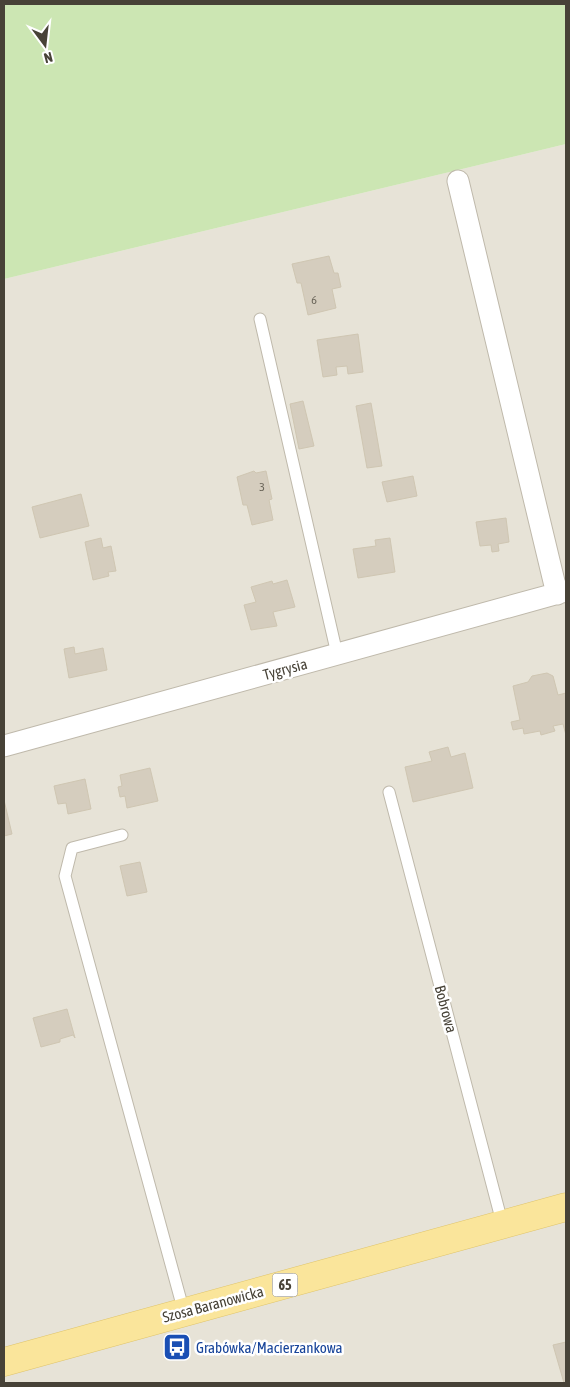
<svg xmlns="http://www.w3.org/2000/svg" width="570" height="1387" font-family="'Asap Condensed',sans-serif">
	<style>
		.residential { fill: #e7e3d7 }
		.green { fill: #cce6b3 }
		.building { fill: #d5cdbe; stroke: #cfc6b2 }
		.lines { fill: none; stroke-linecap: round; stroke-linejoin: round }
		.service-casing { stroke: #bfb9ab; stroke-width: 13 }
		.minor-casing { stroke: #bfb9ab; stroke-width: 23 }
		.primary-casing { stroke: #dfc46b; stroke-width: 29 }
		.service { stroke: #fff; stroke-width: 11 }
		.minor { stroke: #fff; stroke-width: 21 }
		.primary { stroke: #fae59b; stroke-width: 28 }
		.labels { text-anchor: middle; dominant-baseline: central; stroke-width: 5; stroke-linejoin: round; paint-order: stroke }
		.number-label { font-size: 12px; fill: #6a6559 }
		.shield { fill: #fff; stroke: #7e7b73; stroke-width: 1 }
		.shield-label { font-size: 14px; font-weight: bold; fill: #474237 }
		.street-label { font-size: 15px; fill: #474237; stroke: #fff }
		.transit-label { font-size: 15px; fill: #164399; stroke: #fff; text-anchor: start }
	</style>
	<rect width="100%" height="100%" fill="#f4f1e9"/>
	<path class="residential" d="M566,144V1383H4V279Z"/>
	<path class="green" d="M4,4H566V144L4,279Z"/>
	<path class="building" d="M329,256L334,273H338L341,287L332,289L336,308L308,315L301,283H297L292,264Z
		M358,334L363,372L348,374L347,366L336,367L337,375L323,377L317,340Z
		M303,401L314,446L299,449L290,404Z
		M371,403L382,466L367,468L356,406Z
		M254,471L256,473L266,471L272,499L269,500L273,520L252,525L247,505H243L237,477Z
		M413,476L417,496L387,502L382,482Z
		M81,494L89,526L40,538L32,507Z
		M506,518L509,542L498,544L499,551L492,552L491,545L480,546L476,522Z
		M101,538L103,548L111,546L116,571L108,572L109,576L93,580L85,542Z
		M390,538L395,572L358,578L353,549L376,546L375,540Z
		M287,580L295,607L273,612L277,626L251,630L244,605L256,602L251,587L272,581L273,584Z
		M74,647L75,654L103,648L107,670L69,678L64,649Z
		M547,673L553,676L558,695L566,693V735L563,724L553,726L555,731L541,735L540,731L524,734L523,728L513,730L511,722L520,720L513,686L528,682L532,676Z
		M448,747L451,757L465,753L473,788L413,802L405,767L432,761L429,752Z
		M150,768L158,801L127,808L125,796L120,797L118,787L122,786L120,775Z
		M85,779L91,809L68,814L66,803L58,804L54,786Z
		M4,800L12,834L4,836Z
		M140,862L147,892L127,896L120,866Z
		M67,1009L75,1038L73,1035L60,1039V1042L41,1047L33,1018Z
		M566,1342V1383H564L553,1345Z"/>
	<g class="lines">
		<g class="service-casing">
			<path id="service" d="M260,319L337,654
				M389,792L503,1226
				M122,835L72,848L65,876L184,1312"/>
		</g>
		<g class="minor-casing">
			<path id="minor" d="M458,181L557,594
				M4,746L566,591"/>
		</g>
		<g class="primary-casing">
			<path id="primary" d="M4,1362L566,1207"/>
		</g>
		<use href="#service" class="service"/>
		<use href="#minor" class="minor"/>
		<use href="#primary" class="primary"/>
	</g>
	<defs>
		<g id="bus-square" transform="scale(1.4375)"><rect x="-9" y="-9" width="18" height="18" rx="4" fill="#1a4fb4" stroke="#fff"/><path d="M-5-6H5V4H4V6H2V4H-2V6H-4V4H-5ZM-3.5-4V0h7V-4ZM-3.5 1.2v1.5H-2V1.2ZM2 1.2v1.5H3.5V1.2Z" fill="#fff"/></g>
	</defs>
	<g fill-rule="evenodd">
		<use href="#bus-square" x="177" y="1347"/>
	</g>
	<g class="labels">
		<g class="number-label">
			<text x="314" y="300">6</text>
			<text x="262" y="487">3</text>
		</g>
		<rect class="shield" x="272.5" y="1273.5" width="25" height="23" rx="4"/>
		<g class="shield-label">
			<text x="285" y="1285">65</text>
		</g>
		<g class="street-label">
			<text transform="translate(285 669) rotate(-15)">Tygrysia</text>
			<text transform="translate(446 1009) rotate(75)">Bobrowa</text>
			<text transform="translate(213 1304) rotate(-15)">Szosa Baranowicka</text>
		</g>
		<g class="transit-label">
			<text x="196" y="1347">Grabówka/Macierzankowa</text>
		</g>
	</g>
	<rect width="570" height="1387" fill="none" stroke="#474237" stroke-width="10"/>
	<g transform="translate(45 45) rotate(165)" stroke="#ffffff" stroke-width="4" paint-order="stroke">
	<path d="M0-4L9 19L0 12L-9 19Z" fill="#474237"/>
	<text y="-8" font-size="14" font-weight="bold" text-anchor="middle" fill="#474237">N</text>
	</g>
</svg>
